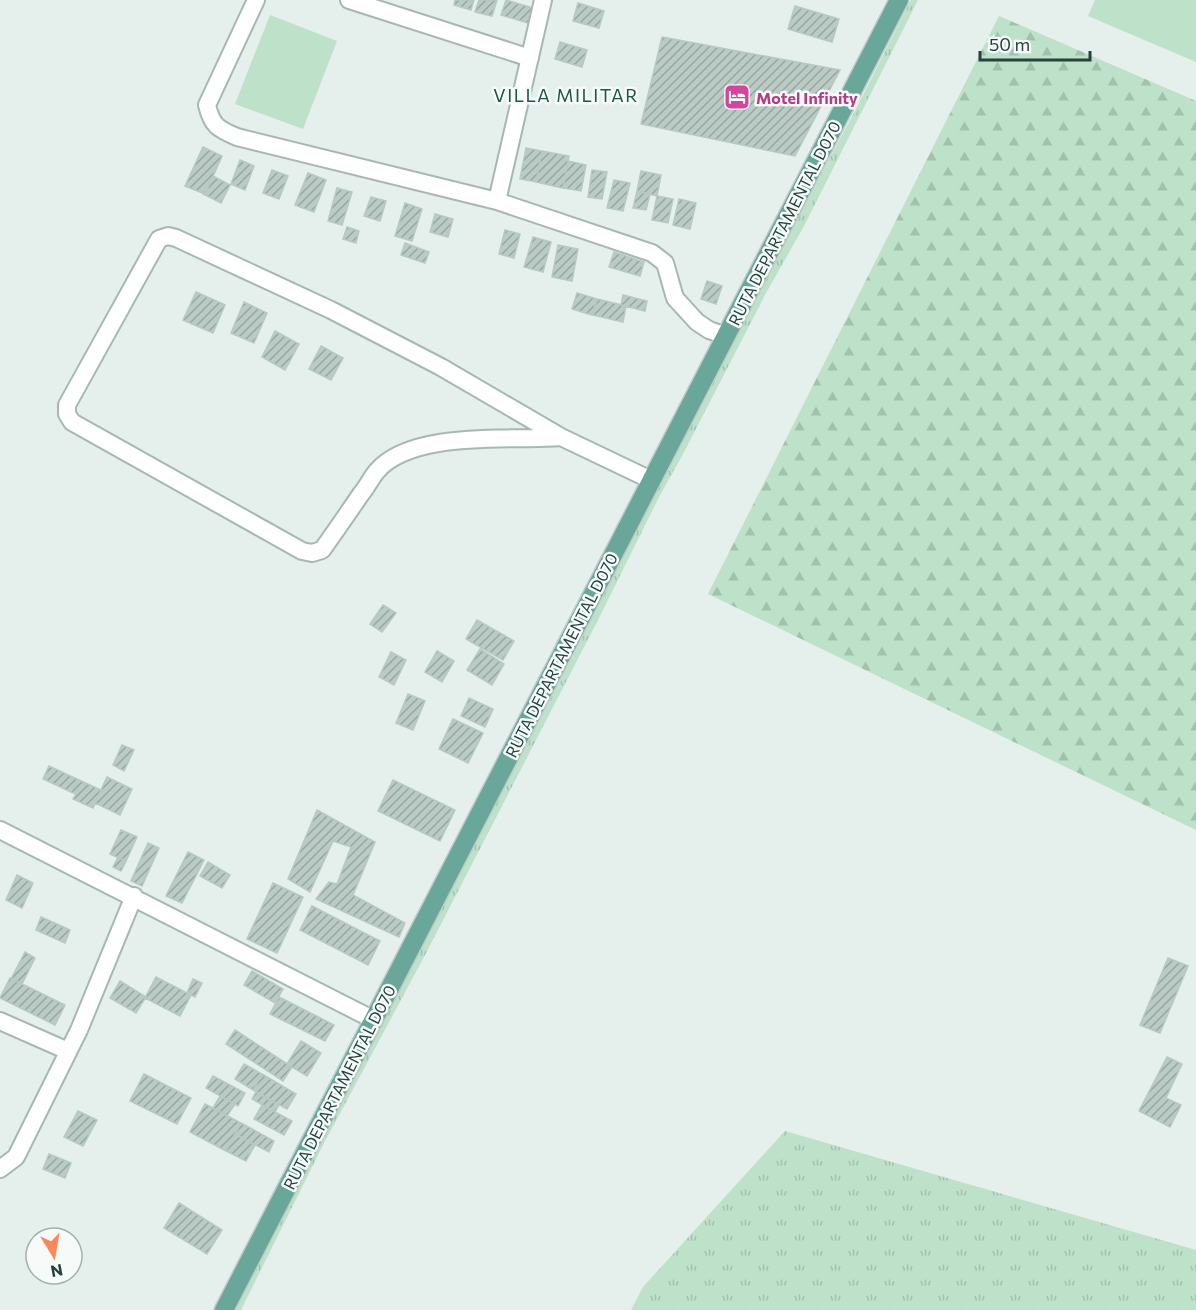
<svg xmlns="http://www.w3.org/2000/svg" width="1196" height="1310" font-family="Commissioner,sans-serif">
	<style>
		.grass { fill: url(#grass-tufts) }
		.forest { fill: url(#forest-firs) }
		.garden { fill: #bee1c9 }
		.building { fill: url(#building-hatch); stroke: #b7c9c3; stroke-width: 1.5 }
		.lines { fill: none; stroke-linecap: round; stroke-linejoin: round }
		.street-casing { stroke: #a7b8b3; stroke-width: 20 }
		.primary-casing { stroke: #c1cac8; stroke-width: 21 }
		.street { stroke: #fff; stroke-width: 16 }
		.primary { stroke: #68a79a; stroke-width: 18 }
		.labels { text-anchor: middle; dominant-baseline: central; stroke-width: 5; stroke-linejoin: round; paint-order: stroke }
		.hotel-label { font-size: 16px; font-weight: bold; fill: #b23c85; stroke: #f6fbf9; text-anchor: start }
		.street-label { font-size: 16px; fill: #23433c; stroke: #f6fbf9 }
		.neighbourhood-label { font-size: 18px; letter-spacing: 1.5px; fill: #1d564b; stroke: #f6fbf9 }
	</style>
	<defs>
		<pattern id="grass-tufts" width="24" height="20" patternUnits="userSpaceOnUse" patternTransform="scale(1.5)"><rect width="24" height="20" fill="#bee1c9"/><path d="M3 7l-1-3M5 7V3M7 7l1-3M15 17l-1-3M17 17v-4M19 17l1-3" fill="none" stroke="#a3c2ae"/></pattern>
		<pattern id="forest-firs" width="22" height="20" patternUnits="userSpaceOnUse" patternTransform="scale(1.5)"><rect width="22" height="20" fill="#bee1c9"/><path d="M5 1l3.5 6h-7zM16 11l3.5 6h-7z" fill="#a3c2ae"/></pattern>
		<pattern id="building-hatch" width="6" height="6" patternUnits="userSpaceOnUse" patternTransform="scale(1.5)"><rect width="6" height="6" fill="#bacac4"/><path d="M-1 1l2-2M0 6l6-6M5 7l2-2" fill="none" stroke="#97a6a0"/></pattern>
	</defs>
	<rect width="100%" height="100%" fill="#e5efeb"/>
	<path class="grass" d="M911,0H918L804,226L766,293L683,454L659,497L598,620L425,955L322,1147L241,1310H234L578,646L762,284L855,111Z
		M785,1131L1196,1250V1310H631L643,1287Z"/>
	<path class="forest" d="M999,16L1196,101V830L708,594Z"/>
	<path class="garden" d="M1095,0H1196V62L1088,16Z
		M270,15L337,41L303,129L235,104Z"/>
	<path class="building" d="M455,0H474L471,10L454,5Z
		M479,0H497L492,16L475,12Z
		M506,0L533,8L528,23L501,15Z
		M578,3L604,11L599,28L573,21Z
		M795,6L839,19L832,42L788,29Z
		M662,37L840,70L795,156L641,124Z
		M560,42L587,50L582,67L555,59Z
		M203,147L222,156L205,194L185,186Z
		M526,148L542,151L536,182L520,179Z
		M542,151L569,156L563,188L536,182Z
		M240,160L254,166L245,190L231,184Z
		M568,161L586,165L581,191L563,188Z
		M272,170L288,176L279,199L263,193Z
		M592,170L607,172L602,199L588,197Z
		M641,171L661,175L657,196L637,191Z
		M308,173L326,180L314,212L295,205Z
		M213,176L230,185L221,203L203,194Z
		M614,180L630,183L623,211L607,208Z
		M337,188L352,192L342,225L328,221Z
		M637,191L650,194L646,210L633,208Z
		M657,196L673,199L668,223L652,220Z
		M371,197L386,201L380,221L364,216Z
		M679,199L696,203L690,229L673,225Z
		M405,203L422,209L412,241L395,236Z
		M435,214L453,219L448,237L430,232Z
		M347,227L359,231L356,243L343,239Z
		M505,230L520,234L514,258L499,254Z
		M533,237L551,242L543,272L524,267Z
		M405,243L429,252L425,263L401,255Z
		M558,245L578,249L572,281L552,277Z
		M614,252L644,262L640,276L609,267Z
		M707,281L722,286L716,304L701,299Z
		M196,292L225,305L213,333L183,320Z
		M577,293L597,299L592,315L572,309Z
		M623,295L647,301L645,311L621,305Z
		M597,299L626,306L623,322L593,315Z
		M244,302L267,313L254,343L231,333Z
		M275,331L299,344L285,370L262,357Z
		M321,346L343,358L331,380L309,369Z
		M383,605L396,613L382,632L370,624Z
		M477,620L514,641L503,660L466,639Z
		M480,649L504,664L492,685L467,670Z
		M437,651L454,661L442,682L425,672Z
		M391,652L406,660L394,685L379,677Z
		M408,694L425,701L413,730L396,723Z
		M469,698L493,709L485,727L461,716Z
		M453,719L483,733L468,763L439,749Z
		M122,745L134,750L124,771L113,765Z
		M49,766L77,779L71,792L43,779Z
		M107,777L132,789L120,815L95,803Z
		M77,779L101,790L93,808L73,799L76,794L71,792Z
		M393,780L455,810L440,841L378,811Z
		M317,810L375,842L353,895L405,923L399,937L316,899L329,882L337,884L351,847L333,841L310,892L288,879Z
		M121,830L137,837L126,861L110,854Z
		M148,843L159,848L142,886L131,881Z
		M188,852L204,860L182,903L166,896Z
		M118,857L126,861L121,871L113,867Z
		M208,862L230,875L222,888L200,876Z
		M17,875L33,883L22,908L6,900Z
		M273,883L303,897L277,953L247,939Z
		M312,906L380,941L368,965L300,930Z
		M41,917L70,930L65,943L36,930Z
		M25,952L35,958L22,984L11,979Z
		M1168,958L1188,966L1160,1033L1140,1025Z
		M252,971L283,989L275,1003L244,985Z
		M156,977L191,995L180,1016L145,998Z
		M10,978L65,1005L55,1025L0,998Z
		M193,979L202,983L195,997L187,993Z
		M120,981L146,997L136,1013L110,998Z
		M279,997L334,1025L325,1041L270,1014Z
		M235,1030L292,1067L283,1081L226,1044Z
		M301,1041L321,1053L307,1076L287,1064Z
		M1167,1057L1182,1064L1166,1098L1181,1105L1170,1127L1139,1111Z
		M244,1064L262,1074L253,1090L235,1079Z
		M144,1074L191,1098L177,1124L130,1101Z
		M262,1074L296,1094L287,1109L253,1090Z
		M213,1076L245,1093L238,1106L206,1088Z
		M256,1092L279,1105L275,1112L252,1099Z
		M220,1096L235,1104L227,1116L213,1108Z
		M205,1104L241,1123L226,1151L190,1132Z
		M262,1105L292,1121L284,1135L254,1119Z
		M78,1111L97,1120L83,1146L64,1137Z
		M241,1123L274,1141L269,1152L235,1134Z
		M235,1134L255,1145L246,1161L226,1151Z
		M49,1154L71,1163L65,1178L43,1169Z
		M179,1203L222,1230L207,1254L164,1228Z"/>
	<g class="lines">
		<g class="street-casing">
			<path id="street" d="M256,0L207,105C212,126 218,129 237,137L497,201L652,253L665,263L675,298L697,322L709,330L726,336
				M349,0L530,58
				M497,201L543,0
				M561,437C511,441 412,430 377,471C371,478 367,487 361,494C348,513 335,532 322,550L312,553L302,551L72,422L67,414V405L159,239L168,236L176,238L331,310L441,367L561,437L651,480
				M0,830L374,1020
				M0,1021L68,1051
				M0,1169L16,1157L79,1030L134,896"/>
		</g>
		<g class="primary-casing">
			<path id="primary" d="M224,1310L899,0"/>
		</g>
		<use href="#street" class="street"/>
		<use href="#primary" class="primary"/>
	</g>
	<defs>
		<g id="hotel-square" transform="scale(1.35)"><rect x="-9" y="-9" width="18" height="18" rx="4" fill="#d1479c" stroke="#f6fbf9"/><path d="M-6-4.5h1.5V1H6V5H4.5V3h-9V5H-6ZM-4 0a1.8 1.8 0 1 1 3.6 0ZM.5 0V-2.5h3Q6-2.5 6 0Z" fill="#fff"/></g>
	</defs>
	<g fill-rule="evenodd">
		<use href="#hotel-square" x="737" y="97"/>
	</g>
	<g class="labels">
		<g class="hotel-label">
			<text x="756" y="97">Motel Infinity</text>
		</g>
		<g class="street-label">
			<text transform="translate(784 223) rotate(-63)">RUTA DEPARTAMENTAL D070</text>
			<text transform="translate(561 655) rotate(-63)">RUTA DEPARTAMENTAL D070</text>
			<text transform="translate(339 1087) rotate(-63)">RUTA DEPARTAMENTAL D070</text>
		</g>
		<g class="neighbourhood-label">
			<text x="566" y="95">VILLA MILITAR</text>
		</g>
	</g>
	<g transform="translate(54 1256) rotate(169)"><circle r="28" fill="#f6fbf9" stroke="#a2b1ad" stroke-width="1.5"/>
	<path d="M0-4.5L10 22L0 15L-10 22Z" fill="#f9895a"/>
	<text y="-9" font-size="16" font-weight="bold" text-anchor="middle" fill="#23433c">N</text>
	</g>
	<path d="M980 51v9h110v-9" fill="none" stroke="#23433c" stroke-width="3"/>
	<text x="989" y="51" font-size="18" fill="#23433c" stroke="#f6fbf9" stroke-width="4.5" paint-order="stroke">50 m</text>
</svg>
